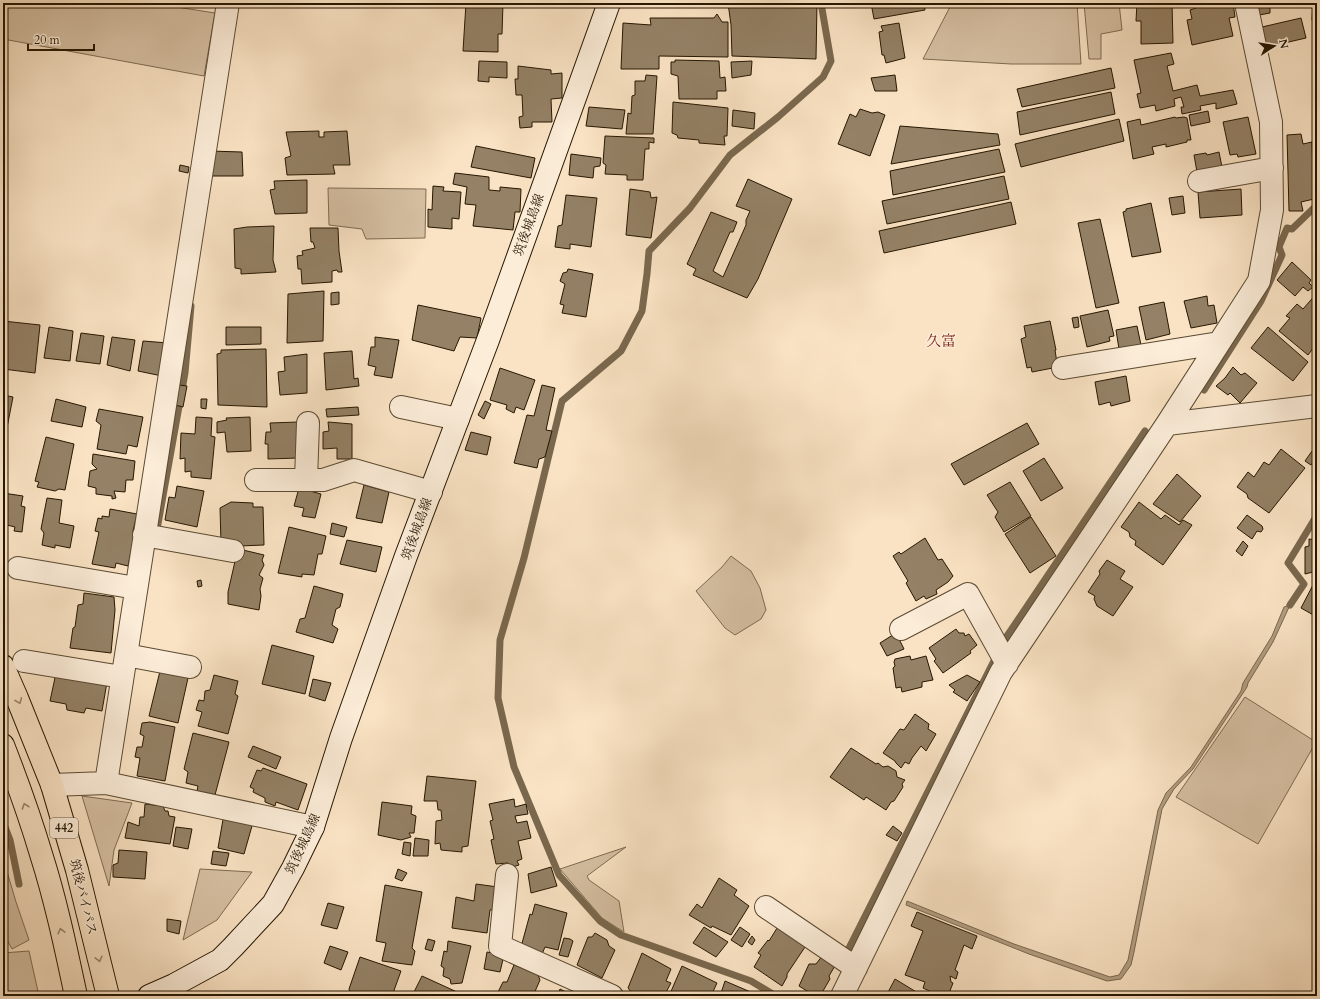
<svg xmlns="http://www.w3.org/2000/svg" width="1320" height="999" font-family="Cardo,'Noto Serif JP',serif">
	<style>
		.green { fill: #d6c0a3; stroke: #7e6c52 }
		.water { fill: #b29e82; stroke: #7a684e }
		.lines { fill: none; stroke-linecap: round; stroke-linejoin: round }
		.stream { stroke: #7a684e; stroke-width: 7 }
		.building { fill: #948166; stroke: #261701 }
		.street-casing { stroke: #5b4a32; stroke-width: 24 }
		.secondary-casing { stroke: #261701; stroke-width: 24 }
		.highway-casing { stroke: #261701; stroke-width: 24 }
		.street { stroke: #fcedd9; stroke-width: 22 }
		.secondary { stroke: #fcedd9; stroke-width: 22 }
		.highway { stroke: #fae3c4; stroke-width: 22 }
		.oneway { stroke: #9b876c }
		.labels { text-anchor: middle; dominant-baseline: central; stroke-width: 3; stroke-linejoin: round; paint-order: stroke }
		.shield { fill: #fcedd9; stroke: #665742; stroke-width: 1 }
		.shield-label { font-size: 12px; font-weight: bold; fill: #261701 }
		.street-label { font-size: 13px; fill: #261701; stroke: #fcedd9 }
		.quarter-label { font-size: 15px; fill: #7a1f14; stroke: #fcedd9 }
	</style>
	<rect width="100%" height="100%" fill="#fae3c4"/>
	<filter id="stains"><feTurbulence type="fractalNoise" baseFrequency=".005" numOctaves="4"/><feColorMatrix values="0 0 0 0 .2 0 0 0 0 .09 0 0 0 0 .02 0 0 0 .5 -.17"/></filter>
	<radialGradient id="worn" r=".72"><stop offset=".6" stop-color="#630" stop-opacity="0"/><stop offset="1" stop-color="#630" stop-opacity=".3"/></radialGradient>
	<path class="green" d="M7,3H151L215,13L204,76L3,39V9Z
		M952,3H1077L1081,64H1011L923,59Z
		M1084,3H1119L1122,30L1101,34V59H1089Z
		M328,188L426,189L425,238L366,239L362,229L329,225Z
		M731,556L751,571L760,588L766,610L761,619L735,635L725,628L696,591L722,567Z
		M1245,697L1316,742L1258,844L1176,797Z
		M82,796L132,803L114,850L109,886Z
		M626,847L587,876L589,880L619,901L624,932L602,918L560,869Z
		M3,858L16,902L29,940L12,949L3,932Z
		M200,869L252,872L217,920L183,940Z
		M29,951L39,996H3V953Z"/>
	<path class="water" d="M1290,605L1273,642L1248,683L1247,687L1193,769L1174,789L1162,809L1134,952L1131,965L1121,979L1107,981L1029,954L906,905L907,901L1014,944L1110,977L1119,975L1128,960L1158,810L1166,793L1191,767L1241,691L1243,683L1272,636L1284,607Z"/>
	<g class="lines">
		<path class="stream" d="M1204,390L1261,301L1282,255L1279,247L1287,228L1292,229L1317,205
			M156,535L185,373L191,306
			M1290,605L1304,584L1288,563L1317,515
			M3,822L10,840L19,884
			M848,950L1005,639L1145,431
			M776,996L751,981L621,935L600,921L559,875L514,767L498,698L500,640L524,558L562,401L621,351L642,311L647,274L649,251L690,208L730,155L778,117L823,77L831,61L821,3"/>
	</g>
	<path class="building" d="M466,3H503L502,34H498V52L463,51Z
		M728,3H817L816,59L732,56L731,25Z
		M871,3H924L925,10L874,19Z
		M1137,3H1172L1173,43L1141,44V21H1136Z
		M1209,3H1233L1235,17L1229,18L1233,36L1192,45L1187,20L1192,19L1190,10L1196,8L1195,6Z
		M1258,3H1270V13L1259,15Z
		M1313,3H1317V21L1312,20Z
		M717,14L722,22H728V57L659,56V69H621L623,23L651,25L650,18H714Z
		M1301,18L1306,38L1267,47L1262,27Z
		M899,23L905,58L886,63L884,55H882L879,32L883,31L881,26Z
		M1171,53L1174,64L1167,66L1173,91L1197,85L1200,96L1233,90L1237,104L1216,109V103L1200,106L1201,110L1182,114L1181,107H1184L1181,97L1174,99L1175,106L1156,111L1155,105L1140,108L1137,94L1141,93L1134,60Z
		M675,60L719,61L720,78L725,77L726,91H717V99H679L678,76L671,74V62H675Z
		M479,61L507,62V78L489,77V82L478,81Z
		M752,61L751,75L732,78L731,62Z
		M518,66L551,70V74L562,73V98L551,99L552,122H532V127L520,128L519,117L523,116L522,95H516L515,79H518Z
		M1111,68L1115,88L1022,107L1017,89Z
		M646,75L657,76L653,134H626L628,113L631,114L632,96L635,95V81H645Z
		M895,75L897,91H875L871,78Z
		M1111,92L1115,114L1020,135L1017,112Z
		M673,102L728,108L727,136H724L725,145L699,143V140L678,138L677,135L672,133Z
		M589,107L625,110L622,129L586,126Z
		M860,109L872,113L878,112L885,115L870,156L838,144L850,114L856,117Z
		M733,110L755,113L754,129L732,126Z
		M1208,111L1210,122L1191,126L1189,115Z
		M1175,117L1176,118L1184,117L1187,118L1191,140H1187V142L1166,147V144L1152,147L1154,154L1133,159L1127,122L1140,119L1141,125Z
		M1248,117L1256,154L1238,157L1237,154L1230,155L1223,122Z
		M1119,119L1124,141L1021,167L1015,144Z
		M900,126L998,134L1000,145L891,164Z
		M319,131V137H324V132L347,131L350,165H333L335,174L287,175L285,158L291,156L286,132Z
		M1301,134L1303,144L1312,142L1314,199L1301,202L1303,211H1289L1287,135Z
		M605,136L654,138V143L649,142V149H645L643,180H627V175L605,174L606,165L603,163Z
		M476,146L535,158L531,178L471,167Z
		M999,149L1005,172L893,195L890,171Z
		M209,151L242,152L243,176H209Z
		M1219,152L1222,167L1197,172L1194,155L1206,153L1207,155Z
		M571,154L601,158L600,166L594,167L593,178L569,175Z
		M180,165L189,167L188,173L179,171Z
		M455,173L489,177V190L500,191V187L521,189L520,212H515L513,230L473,226L476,205L465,204L467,187L453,184Z
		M1004,176L1009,199L887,224L882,201Z
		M748,179L792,199L758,279L747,298L693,275L696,269L687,264L711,212L737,222L733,232H730L713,271L723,277L746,225V220L750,211L736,206Z
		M307,180V213L275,214L270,190L275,189L274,181Z
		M433,186L444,187L443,191L461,192L459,219L452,218V229L428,227V209L432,210Z
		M630,189L650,192L651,198L657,197L651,238L626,235Z
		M1241,189L1242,215L1200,218L1198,192Z
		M566,195L597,198L591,247L570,244V249L555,247L558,226L562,225Z
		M1183,196L1185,213L1172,215L1169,198Z
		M1011,202L1016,224L884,253L879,231Z
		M1151,203L1161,252L1132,257L1123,212L1126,211V209Z
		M1100,219L1119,303L1096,308L1078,223Z
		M274,226L273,260L276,272L241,274V269L235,268L234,229L247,227Z
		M310,228H338L339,251L342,272H338L337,270L332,271V282L302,284L301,269H298L297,256L303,255L302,251L315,248L313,242H311Z
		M1292,262L1311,280L1309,283L1313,287L1308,291L1303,287L1295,296L1277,280Z
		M568,269L593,274L586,317L562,313L564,305L560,304L565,284L560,281L563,273L567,272Z
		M324,291L323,341L287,343L288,294Z
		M339,292V304L331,305V293Z
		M1317,293V343L1308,355L1279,331L1290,318L1286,316L1297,304L1303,309Z
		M1207,296L1208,306L1214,305L1217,323L1191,328L1184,301Z
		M1164,302L1170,334L1146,340L1139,307Z
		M418,305L481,318L477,338L460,337L454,351L412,340Z
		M1108,310L1114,336L1109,337L1110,341L1087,347L1080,316Z
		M1078,317L1079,327L1074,328L1072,318Z
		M3,321L40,325L35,373L3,369Z
		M1050,321L1056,350H1055L1057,363L1053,364V368L1032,372L1031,367L1027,368L1021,339L1026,337L1024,326Z
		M1137,326L1141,345L1119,349L1116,330Z
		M49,327L73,331L70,361L44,358Z
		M226,327H261V344L226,345Z
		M1268,327L1308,362L1293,381L1251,348Z
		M81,333L104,336L100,364L76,361Z
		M112,337L135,340L130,371L107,365Z
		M375,337L399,340L392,378L374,375L376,367L368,365L371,347H375Z
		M143,341L168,343L162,376L138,371Z
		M266,349L267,407L218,405L217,354L221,353V350Z
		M352,351L354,379L358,378L359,386L326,390L324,353Z
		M307,354V393L280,395L278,372L285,371L284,357Z
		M1233,367L1241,375L1245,373L1257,383L1240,403L1230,393L1228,395L1216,386L1225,378Z
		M500,368L535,380L524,410L516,407L514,413L506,409L507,405L490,400Z
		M1126,376L1130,401L1111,406L1110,402L1099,405L1095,382Z
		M179,385L187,386L183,407L175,405Z
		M542,385L555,388L546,430L552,431L545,457L539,459L537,468L514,463L527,415L534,416Z
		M3,395L13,397L5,438L3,437Z
		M56,399L86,407L82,427L51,421Z
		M201,399H207L206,409L201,408Z
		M485,401L491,404L484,419L478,415Z
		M358,407L359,415L327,417L326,409Z
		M99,409L143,417L137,447L128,445L126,454L97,449L101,425L96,421Z
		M196,417L212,418L211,436L215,437L211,479L191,477V471L185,472V458L180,459L181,433L195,434Z
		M250,417L251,451L227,452L225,432L217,433V422L227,420L226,418Z
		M298,422V458L268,459V444H265L266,432H271L270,423Z
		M328,422L352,424V459H337V448L323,449V432L329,431Z
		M1027,423L1039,444L964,485L951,464Z
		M471,432L491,437L487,455L465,450Z
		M46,437L74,444L65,490L59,489L55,491L37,487L39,482L35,481Z
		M1281,449L1305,468L1269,513L1248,498L1247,494L1237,487L1248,472L1254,477L1264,462L1269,465Z
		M1312,451L1317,455V456L1311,465L1305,461Z
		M93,454L135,461L133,480H126L125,492L114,491L116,498L112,499V496L96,494V488L88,486L90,471L97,469L92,464Z
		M1044,458L1063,488L1041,501L1023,471Z
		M1177,474L1201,496L1180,522L1153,504Z
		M1010,482L1031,516L1004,532L995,517L998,512L987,495Z
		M364,485L389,492L382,523L356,518Z
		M177,486L204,491L197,527L165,520L169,497L175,498Z
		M299,488L321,494L315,518L302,516L304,508L294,506Z
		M3,493L23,496L21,506L25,507L22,532L14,531L15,527L3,524Z
		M47,498L62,500L59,523L74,526L70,548L55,545V548L42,545L44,533L41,529Z
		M231,502L253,503V507H263L264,545L240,546L239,541L221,543L220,508Z
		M1139,502L1161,519L1165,515L1179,525L1183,520L1192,525L1163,565L1135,545L1136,541L1130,537L1129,532L1121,527Z
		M110,509L137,514L133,531L134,537L128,566L116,563L115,568L92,564L99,532L95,531L98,518L102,519V516L109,517Z
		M1247,515L1262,526L1263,529L1261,532L1257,531L1252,539L1237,528Z
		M1031,517L1056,556L1030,573L1005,534Z
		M332,523L347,527L344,537L330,534Z
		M289,527L326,536L322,554H318L314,575L302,574V577L278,573Z
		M925,538L938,560L942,559L953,576L948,582L936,590L937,594L926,599L924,596L916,601L906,583L908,581L893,556L899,552L901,554Z
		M1309,539L1317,540V617L1301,608L1314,583V578L1313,572L1305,574V547L1309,546Z
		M347,540L382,547L376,572L340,564Z
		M1243,541L1248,546L1242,556L1236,551Z
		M243,550L264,555L262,560L264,565L259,575L263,578L260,589L261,596L259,610L228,604V592L236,557L242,558Z
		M1107,560L1125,571L1120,579L1133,587L1113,616L1097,606L1094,599L1095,596L1088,592L1100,574L1099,571Z
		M201,580L202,586L198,587L197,581Z
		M314,586L343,594L340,607L336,609L332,625L338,629L333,643L296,632L300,619L305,618Z
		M84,593L114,597L115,610L111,653L70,648L73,628L75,627L78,605L83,604Z
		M956,629L959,633H964L965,636L969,634L977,645L970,651L971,653L943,673L934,661L936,659L929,648Z
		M896,633L904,649L887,656L880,643Z
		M272,645L314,656L305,694L262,684Z
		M910,656L911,660L926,656L933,680L922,682V687L902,692L901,687L896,688L893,668L895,666L894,662L895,659Z
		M160,671L188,678L178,723L149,716Z
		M56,673L107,682L102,711L86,708L84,713L67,710L66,704L50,701Z
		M214,675L238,681L235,694L238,696L228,734L198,726L202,712L196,710L199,700L204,701L205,691L210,690Z
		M967,675L980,682L967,701L953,692L955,690L949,685Z
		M313,679L331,683L325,701L309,696Z
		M915,714L929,724L928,729L936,734L926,751L921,746L912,758L909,764L905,762L901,768L896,763L895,761L883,753L900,729L904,730Z
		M150,722L175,727L165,781L137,776L140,758L135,757L137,747H142L144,736L140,734L142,723Z
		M193,733L229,742L215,795L197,791L198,786L186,783L188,772L184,769Z
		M253,746L281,757L276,769L248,757Z
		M851,748L876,764L878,763L883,767L888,766L896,771L897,777L905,780L902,784L903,787L894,801L891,802L886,810L866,797L864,800L830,777Z
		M263,768L307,784L298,810L276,802L275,806L265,802V798L253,792L254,789L250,787L257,770L261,771Z
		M427,776L476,781L468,846L462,847V852L441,850L440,843L435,844L436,821L442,820L441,810H438L437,801H424Z
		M514,799L515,807L526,804L528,814L515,816L517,823L527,821L531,838L518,841L522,859L517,861L519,865L509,868L508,863L496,864L491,840L494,839L490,821L493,820L489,804Z
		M382,802L412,806L411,814L416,816L414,833H409L411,837L401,840L378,835Z
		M145,804L163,806L165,811H168L169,816L175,817L170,844L125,838L128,822L139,826L140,817H144Z
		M224,814L254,819L244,854L218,848Z
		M893,826L902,833L897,841L886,835Z
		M176,827L192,829L188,849L173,846Z
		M415,838L429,840L428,856H413Z
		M404,842L411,843L410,856L402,854Z
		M119,850L147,852L145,879L113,877V865L118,863Z
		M213,851L229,853L226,866L211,864Z
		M551,867L557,886L531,893L528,874Z
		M398,869L407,873L402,881L395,878Z
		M719,878L737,890L734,895L749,906L731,935L712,926L711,928L689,915L697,904L702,908Z
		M476,884L498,887L495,909L490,910L487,933L452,928L456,897L474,901Z
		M385,885L422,892L412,948L415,951L412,965L382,961L386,943L376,941Z
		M328,903L344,907L337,929L321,925Z
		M535,904L567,913L558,950L545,947L542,954L521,947L530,914L532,915Z
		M917,912L977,936L972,949L964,945L955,970L958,972L956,979L950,976L951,982L953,983L948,996H940L923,988L925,982L905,975L923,931L911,926Z
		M167,919L181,921L179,934L167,931Z
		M779,925L807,944L787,974V977L782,986L754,967L761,955L758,953L768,940L769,941Z
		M704,927L728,942L716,957L693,943Z
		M740,927L750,934L742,947L731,940Z
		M595,933L607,940L609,946L615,950L602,978L577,965L588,937H592Z
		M752,936L755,940L752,945L748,942Z
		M564,938L570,939L573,941L568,957L559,955Z
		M428,939L435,941L432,951L425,949Z
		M448,941L471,946L462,983L451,984L450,979L443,976L444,968L441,966L444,951L447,952Z
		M330,946L348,952L341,970L324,963Z
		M487,952L504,955L500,972L484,969Z
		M642,953L671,969L666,981L671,983L664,996H631L632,993L628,988Z
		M823,955L836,964L829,976L830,979L820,996H815L799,986L809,964H816Z
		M360,957L401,971L392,996H351L349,989Z
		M514,965L540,971L538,975L540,980L533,996H496L503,982H507Z
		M682,966L717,983L711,996H669Z
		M422,976L457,992L455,996H412Z
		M895,979L918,993L917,996H886Z
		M725,981L760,996H720Z
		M560,989L574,996L577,990L591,996H557Z"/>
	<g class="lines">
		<g class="street-casing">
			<path id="street" d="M1199,181L1272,168
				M1063,368L1219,343
				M401,407L458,419
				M1167,424L1317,406
				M256,480H323L354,470L431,492
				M306,480L308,423
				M144,535L233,551
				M18,568L136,588
				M901,629L968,594L1007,664
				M126,655L190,667
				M24,661L122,677
				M106,783L228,3
				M52,785L106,783L313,827
				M507,875L500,946L612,996
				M766,907L856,968
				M842,996L1001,672L1167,424L1259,281L1272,210L1271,122L1246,3"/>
		</g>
		<g class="secondary-casing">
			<path id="secondary" d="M149,996L174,985L220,960L233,947L273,904L293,868L313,827L341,738L406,556L488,340L609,3"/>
		</g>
		<g class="highway-casing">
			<path id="highway" d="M3,666L17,698L52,785L77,870L108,996
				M3,745C17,781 30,817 41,854C56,901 66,949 76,996"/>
		</g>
		<use href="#street" class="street"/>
		<use href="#secondary" class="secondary"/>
		<use href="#highway" class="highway"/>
	</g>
	<defs><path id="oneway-chevron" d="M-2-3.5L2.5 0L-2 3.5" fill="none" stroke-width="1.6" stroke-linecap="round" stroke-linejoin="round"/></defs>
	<g class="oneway">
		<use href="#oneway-chevron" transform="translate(19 701) rotate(68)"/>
		<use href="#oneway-chevron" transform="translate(25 806) rotate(-109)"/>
		<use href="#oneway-chevron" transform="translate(61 931) rotate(-104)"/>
		<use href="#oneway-chevron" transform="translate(99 959) rotate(76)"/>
	</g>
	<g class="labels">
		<rect class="shield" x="50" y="818" width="28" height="20" rx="3"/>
		<g class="shield-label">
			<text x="64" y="828">442</text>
		</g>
		<g class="street-label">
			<text transform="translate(529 225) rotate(-70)">筑後城島線</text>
			<text transform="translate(417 529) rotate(-70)">筑後城島線</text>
			<text transform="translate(303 844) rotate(-65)">筑後城島線</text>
			<text transform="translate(83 897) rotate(76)">筑後バイパス</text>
		</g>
		<g class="quarter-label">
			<text x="941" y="341">久富</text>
		</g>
	</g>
	<rect width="1320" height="999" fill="none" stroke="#fae3c4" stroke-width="16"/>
	<rect x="4" y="4" width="1312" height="991" fill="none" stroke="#261701" stroke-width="2"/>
	<rect x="8" y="8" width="1304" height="983" fill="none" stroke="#261701"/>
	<g transform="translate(1274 46) rotate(78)" stroke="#fcedd9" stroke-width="3" paint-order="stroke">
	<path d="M0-3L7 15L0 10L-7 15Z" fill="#261701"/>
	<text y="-6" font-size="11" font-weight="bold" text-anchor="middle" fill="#261701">N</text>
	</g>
	<path d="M28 44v6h66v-6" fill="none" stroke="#261701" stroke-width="2"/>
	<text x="34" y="44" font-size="12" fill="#261701" stroke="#fcedd9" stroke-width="3" paint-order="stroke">20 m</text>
	<rect width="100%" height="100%" filter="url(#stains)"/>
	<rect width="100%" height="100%" fill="url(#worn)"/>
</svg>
